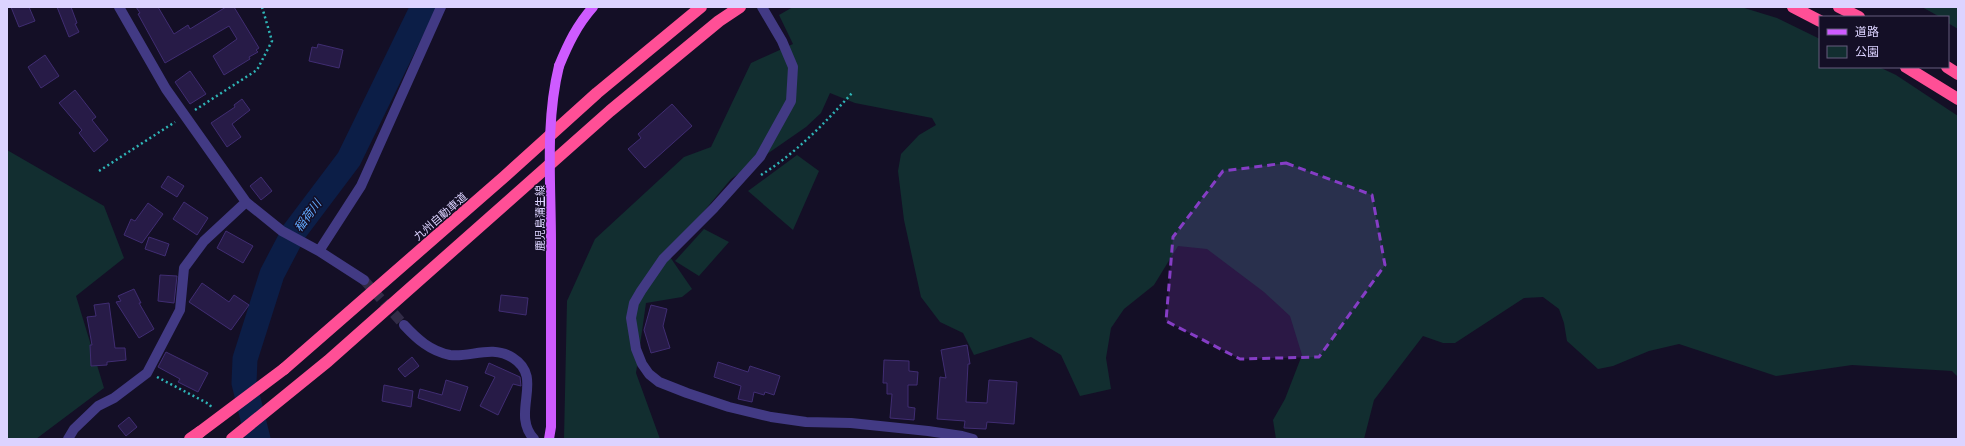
<svg xmlns="http://www.w3.org/2000/svg" width="1965" height="446" font-family="Commissioner,'Noto Sans JP',sans-serif">
	<style>
		.green { fill: #122e30 }
		.lines { fill: none; stroke-linecap: round; stroke-linejoin: round }
		.river { stroke: #0c1e47; stroke-width: 25 }
		.building { fill: #271b47; stroke: #402d72 }
		.minor-tunnel { stroke: #322c47; stroke-width: 10; stroke-dasharray: 10 5; stroke-linecap: butt }
		.path { stroke: #2fb5b7; stroke-width: 2.5; stroke-dasharray: 2 3; stroke-linecap: butt }
		.minor { stroke: #423a84; stroke-width: 10 }
		.primary { stroke: #ce5bff; stroke-width: 10 }
		.motorway { stroke: #ff4f96; stroke-width: 12 }
		.primary-bridge { stroke: #ce5bff; stroke-width: 10 }
		.motorway-bridge { stroke: #ff4f96; stroke-width: 12 }
		.marked { fill: #853dc5; fill-opacity: 0.2; stroke: #853dc5; stroke-width: 3; stroke-dasharray: 8 5; stroke-linejoin: round }
		.labels { text-anchor: middle; dominant-baseline: central; stroke-width: 3; stroke-linejoin: round; paint-order: stroke }
		.street-label { font-size: 11px; fill: #dcd3ff; stroke: #140f26 }
		.water-label { font-size: 12px; font-style: italic; fill: #62aaff; stroke: #140f26 }
	</style>
	<rect width="100%" height="100%" fill="#140f26"/>
	<path class="green" d="M793,7H1741L1777,18L1820,39V67H1879L1896,75L1958,116V377L1952,371L1852,365L1776,376L1679,344L1649,351L1613,366L1598,369L1567,341L1564,323L1559,309L1543,297L1524,298L1455,343H1443L1423,336L1374,400L1364,439H1276L1273,420L1285,399L1302,355L1290,316L1264,292L1207,249L1178,246L1154,285L1124,309L1111,328L1106,358L1111,389L1080,396L1061,355L1031,337L974,355L963,333L940,322L921,297L904,220L898,171L901,154L919,135L936,125L932,118L855,103L830,93L821,113L806,127L731,179L668,254L692,289L682,297L646,303L636,373L660,439H564L567,301L595,239L684,157L711,147L751,63L793,44L779,15Z
		M1922,7H1958V29L1948,23V17H1940Z
		M7,150L104,206L124,258L76,296L104,388L36,439H7Z
		M797,155L819,171L793,230L748,191Z
		M704,229L729,242L699,276L675,261Z"/>
	<g class="lines">
		<path class="river" d="M258,439L244,383L245,359L272,274L294,232L349,159L423,7"/>
	</g>
	<path class="building" d="M11,7H29L35,21L19,27Z
		M57,7H71L77,23L75,24L79,32L69,37Z
		M136,7H158L174,34L188,25L190,29L226,7H234L259,48L256,50L258,52L249,57L250,59L224,75L213,56L237,39L229,26L165,63L138,14L140,13Z
		M318,44L343,50L339,68L309,61L312,47L317,48Z
		M45,55L59,76L41,88L28,67Z
		M190,71L206,94L190,104L175,82Z
		M75,90L96,117L92,120L108,140L94,152L79,133L82,130L59,103Z
		M242,99L250,110L232,124L241,137L227,147L211,123L235,107L234,105Z
		M672,104L692,126L645,168L628,149L641,138L638,134Z
		M168,176L184,186L177,197L161,187Z
		M261,177L272,191L261,200L250,186Z
		M184,202L208,218L197,235L173,219Z
		M148,203L163,214L142,243L124,235L131,219L135,221Z
		M226,231L253,246L243,263L217,248Z
		M149,237L169,244L165,256L145,249Z
		M160,275L177,276L174,303L158,301Z
		M202,283L229,302L234,295L249,305L231,330L189,302Z
		M134,289L141,303H139L154,329L139,338L116,302L121,301L118,296Z
		M501,295L528,298L526,315L499,311Z
		M109,303L115,348H125L126,360L107,362V365L91,366L90,345H92L87,317L96,316L94,305Z
		M651,305L667,309L663,326L670,348L651,353L644,330Z
		M967,345L970,364H968L966,402L987,403L989,380L1017,382L1014,424L987,422L986,429L964,428L965,421L937,419L940,377L946,378L941,350Z
		M166,352L208,373L198,392L178,382L180,379L158,367Z
		M412,357L419,366L405,377L398,369Z
		M884,360L909,361V371L918,372L917,385H908V407L915,408L914,420L890,418L892,394H887V383H883Z
		M718,362L748,372L750,366L780,376L774,395L765,392L764,395L754,392L752,402L738,399L741,386L714,377Z
		M489,363L520,377L521,386L513,384L498,415L480,406L495,377L485,373Z
		M446,380L468,387L460,411L418,398L420,389L442,395Z
		M384,385L413,391L411,407L382,401Z
		M129,417L137,427L126,436L118,426Z"/>
	<g class="lines">
		<path class="minor-tunnel" d="M364,280L404,325"/>
		<path class="path" d="M195,110L257,70L272,41L262,7
			M99,171L175,122
			M761,175C796,153 825,123 852,93
			M157,377L209,404L213,409"/>
		<path class="minor" d="M119,7L166,89L246,202L282,231L319,251L364,280
			M762,7L782,41L793,67L791,101L760,157L714,208L663,259L641,291L634,303L631,318L636,349L642,364L649,374L659,382L687,393L729,407L771,417L806,422L851,423L928,431L962,436L973,439
			M319,251L361,186L441,7
			M404,325C417,339 430,351 450,355C470,358 492,344 513,358C545,378 510,413 534,439
			M68,439L74,429L98,406L114,398L147,373L180,310L184,268L204,241L246,202"/>
		<path class="primary" d="M559,66C568,44 577,25 593,7
			M549,439L551,427V242"/>
		<path class="motorway" d="M1793,7L1820,21
			M1839,7L1859,17
			M1906,67L1958,99
			M1947,67L1958,74
			M284,369L504,177L597,93L701,7
			M190,439L200,432
			M232,439L328,361L610,111L719,21L740,7"/>
		<path class="primary-bridge" d="M551,242C551,184 545,123 559,66"/>
		<path class="motorway-bridge" d="M200,432L284,369"/>
	</g>
	<path class="marked" d="M1286,163L1372,195L1385,265L1319,357L1240,359L1166,321L1173,237L1223,171Z"/>
	<g class="labels">
		<g class="street-label">
			<text transform="translate(440 216) rotate(-41)">九州自動車道</text>
			<text transform="translate(539 218) rotate(-90)">鹿児島蒲生線</text>
		</g>
		<g class="water-label">
			<text transform="translate(307 215) rotate(-53)">稲荷川</text>
		</g>
	</g>
	<rect width="1965" height="446" fill="none" stroke="#dcd3ff" stroke-width="16"/>
	<rect x="1819" y="16" width="130" height="52" fill="#140f26" stroke="#645d7d"/>
	<rect x="1827" y="29" width="20" height="6" fill="#ce5bff" stroke="#645d7d"/>
	<text x="1855" y="36" font-size="12" fill="#dcd3ff">道路</text>
	<rect x="1827" y="46" width="20" height="12" fill="#122e30" stroke="#645d7d"/>
	<text x="1855" y="56" font-size="12" fill="#dcd3ff">公園</text>
</svg>
